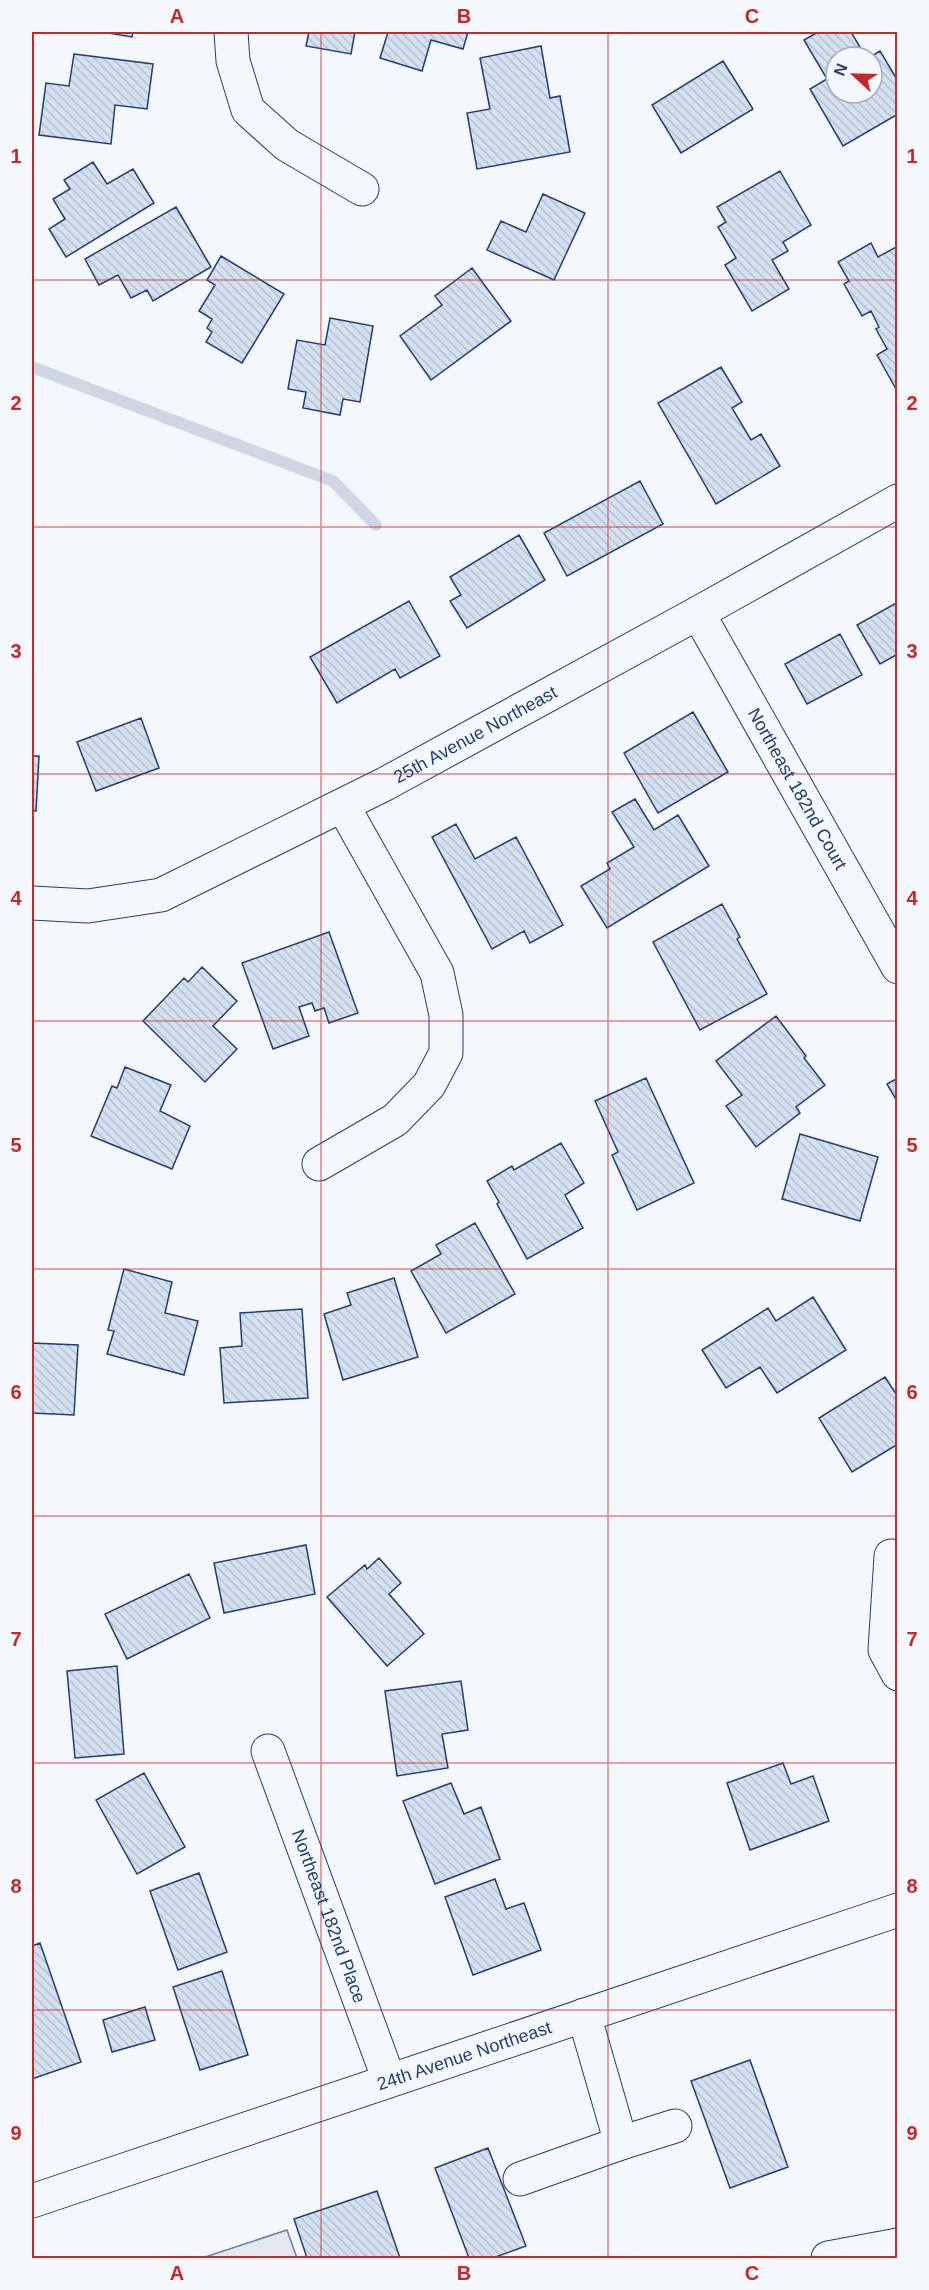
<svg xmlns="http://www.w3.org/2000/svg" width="929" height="2290" font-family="Helvetica,sans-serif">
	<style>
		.parking { fill: #e3e8f0; stroke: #687fa3; stroke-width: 1.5 }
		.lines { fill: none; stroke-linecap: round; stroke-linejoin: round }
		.stream { stroke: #cfd7e4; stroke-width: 12 }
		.building { fill: url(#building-back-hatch); stroke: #1d3f73; stroke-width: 1.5 }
		.minor-casing { stroke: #1d3f73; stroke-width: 35 }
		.major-casing { stroke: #1d3f73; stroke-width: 35 }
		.minor { stroke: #f4f7fb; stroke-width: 33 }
		.major { stroke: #f4f7fb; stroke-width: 33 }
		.grid { fill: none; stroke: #c62828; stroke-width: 1.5; stroke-opacity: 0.55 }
		.labels { text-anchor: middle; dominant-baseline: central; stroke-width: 4.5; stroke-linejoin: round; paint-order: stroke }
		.street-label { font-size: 18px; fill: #1d3f73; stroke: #f4f7fb }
		.neatline { fill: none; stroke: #c62828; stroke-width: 2 }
		.grid-label { font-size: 20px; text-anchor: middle; font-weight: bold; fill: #c62828 }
	</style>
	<defs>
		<pattern id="building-back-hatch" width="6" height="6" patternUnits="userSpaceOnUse" patternTransform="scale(1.5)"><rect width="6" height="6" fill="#d5e0f0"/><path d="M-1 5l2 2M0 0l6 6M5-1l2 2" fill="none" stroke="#b6c1d1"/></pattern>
	</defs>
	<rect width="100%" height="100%" fill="#f4f7fb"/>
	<path class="parking" d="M287,2230L297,2258H202Z"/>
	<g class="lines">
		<path class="stream" d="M32,367L333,481L376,525"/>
	</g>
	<path class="building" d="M102,32H133L132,37Z
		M309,32H355L351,54L306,46Z
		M388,32H468L463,49L431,40L422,71L380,58Z
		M818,32H851L866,57H836V93H872V57H870L880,51L898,81V114L843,146L810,89L827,79L804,40Z
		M541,46L550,98L560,96L570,152L477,169L467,113L490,109L480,58Z
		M74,54L153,64L147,109L115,105L111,144L39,135L46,83L69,86Z
		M723,61L753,109L681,153L652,105Z
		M93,162L107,184L133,169L154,203L66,257L49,229L65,219L53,199L70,189L64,180Z
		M780,171L811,225L783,242L788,251L772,260L789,289L752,311L725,265L736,258L718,227L726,222L717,207Z
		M543,194L585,213L554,280L487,250L501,221L526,232Z
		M176,207L211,267L153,301L147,290L131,298L118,275L99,285L85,259Z
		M871,243L878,257L898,246L896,389L877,355L887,349L876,329L879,327L871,311L862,316L844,284L849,281L838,262Z
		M221,256L284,294L242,363L206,342L212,332L207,328L212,319L199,311L215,285L207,280Z
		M472,268L511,321L431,380L400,336L442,305L435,296Z
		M330,318L373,326L360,402L343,399L340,415L303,408L306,392L288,389L297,340L325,345Z
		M721,367L742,402L732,408L751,440L761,434L780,466L716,504L658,403Z
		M640,481L663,524L567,576L544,533Z
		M519,535L545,580L467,628L450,601L461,595L450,577Z
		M409,601L440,656L400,678L395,669L337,703L310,657Z
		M898,602V654L880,664L857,625Z
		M840,634L862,675L807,704L785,664Z
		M693,712L728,772L658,813L624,753Z
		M141,718L159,768L96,791L77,742Z
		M32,756H39L36,811H32Z
		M635,799L654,830L678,815L709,866L607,928L581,886L610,869L607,863L634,847L612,812Z
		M456,824L475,859L516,837L563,925L530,943L524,931L492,949L432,837Z
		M722,904L740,937L737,939L767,994L700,1030L653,942Z
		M329,932L358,1013L329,1023L324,1008L315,1011L312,1003L299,1007L309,1036L273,1049L242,963Z
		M202,967L237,1001L213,1026L237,1049L205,1082L143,1021L184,978L188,982Z
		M776,1016L806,1056L804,1058L825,1085L796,1107L800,1113L756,1147L726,1106L742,1095L716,1061Z
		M125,1067L171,1085L160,1111L190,1126L172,1169L91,1136L112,1086L117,1088Z
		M646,1078L694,1183L637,1210L612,1155L618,1152L595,1101Z
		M898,1078V1103L887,1084Z
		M800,1134L878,1157L860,1221L782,1199Z
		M561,1143L584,1183L565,1195L583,1228L527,1259L497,1204L499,1202L487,1181L512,1166L514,1170Z
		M475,1223L515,1294L446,1333L411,1271L441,1254L436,1245Z
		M124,1269L172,1282L165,1313L198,1321L184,1375L107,1354L114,1331L108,1330Z
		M394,1278L418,1357L343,1380L324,1314L351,1305L347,1293Z
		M813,1297L846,1350L777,1393L760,1367L726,1388L702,1350L768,1308L776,1321Z
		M302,1309L308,1398L224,1403L220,1348L242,1346L240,1313Z
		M32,1343L78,1345L74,1415L32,1413Z
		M885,1377L898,1397V1444L852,1472L819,1418Z
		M306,1545L315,1594L224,1613L214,1563Z
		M379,1558L401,1583L389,1594L424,1634L387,1666L327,1597L365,1565L367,1569Z
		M189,1574L210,1618L127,1659L105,1614Z
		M117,1666L124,1754L75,1758L67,1671Z
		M461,1681L468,1730L442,1734L448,1768L397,1776L385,1691Z
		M783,1763L791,1784L813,1776L829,1821L750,1850L727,1783Z
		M144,1773L185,1847L137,1874L96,1800Z
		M451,1783L464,1814L481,1807L500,1859L435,1884L403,1801Z
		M199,1873L227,1952L178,1970L150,1891Z
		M495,1879L506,1909L524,1903L541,1950L473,1975L445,1897Z
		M40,1943L81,2062L32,2079V1946Z
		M222,1971L248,2055L200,2070L173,1987Z
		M145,2007L155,2040L112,2052L103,2020Z
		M750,2060L788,2167L730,2188L691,2081Z
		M488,2148L526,2246L493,2258H469L435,2168Z
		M377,2191L400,2258H307L294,2219Z"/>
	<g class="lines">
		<g class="minor-casing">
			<g id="minor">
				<path d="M231,32L233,61L248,110L287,145L362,189"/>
				<path id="s1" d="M698,613L898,967"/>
				<path id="s2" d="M32,903L88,906L161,895L385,784L698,613L898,501"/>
				<path d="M319,1164L395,1120L429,1085L446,1053V1015L437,973L343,806"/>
				<path d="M891,1556L885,1650L898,1674"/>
				<path id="s3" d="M268,1751L389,2080"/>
				<path d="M621,2143L675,2126"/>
				<path d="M520,2179L621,2143L584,2015"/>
				<path d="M828,2258L898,2245"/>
			</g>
		</g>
		<g class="major-casing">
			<g id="major">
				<path id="s4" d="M32,2201L898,1910"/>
			</g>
		</g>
		<use href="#minor" class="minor"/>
		<use href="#major" class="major"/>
	</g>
	<path class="grid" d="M321,32V2258M608,32V2258M32,280H898M32,527H898M32,774H898M32,1021H898M32,1269H898M32,1516H898M32,1763H898M32,2010H898"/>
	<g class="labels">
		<g class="street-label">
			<text stroke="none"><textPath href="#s2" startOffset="483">25th Avenue Northeast</textPath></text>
			<text stroke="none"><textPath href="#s1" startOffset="202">Northeast 182nd Court</textPath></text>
			<text stroke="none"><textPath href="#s3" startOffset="176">Northeast 182nd Place</textPath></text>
			<text stroke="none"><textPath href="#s4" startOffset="456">24th Avenue Northeast</textPath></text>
		</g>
	</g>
	<rect width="929" height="2290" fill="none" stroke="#f4f7fb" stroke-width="66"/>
	<g transform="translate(854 75) rotate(292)"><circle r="28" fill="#f4f7fb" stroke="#9eadc5" stroke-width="1.5"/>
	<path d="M0-4.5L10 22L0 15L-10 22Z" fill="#c62828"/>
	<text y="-9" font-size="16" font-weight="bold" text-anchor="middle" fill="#1d3f73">N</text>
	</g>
	<rect x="33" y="33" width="863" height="2224" class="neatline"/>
	<g class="grid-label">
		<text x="177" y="23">A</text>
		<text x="464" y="23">B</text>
		<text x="752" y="23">C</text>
		<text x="16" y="163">1</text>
		<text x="912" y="163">1</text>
		<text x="16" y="410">2</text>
		<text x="912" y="410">2</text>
		<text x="16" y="658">3</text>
		<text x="912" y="658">3</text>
		<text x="16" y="905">4</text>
		<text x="912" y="905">4</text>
		<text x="16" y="1152">5</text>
		<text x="912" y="1152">5</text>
		<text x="16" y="1399">6</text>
		<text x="912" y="1399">6</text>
		<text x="16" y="1646">7</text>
		<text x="912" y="1646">7</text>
		<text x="16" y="1893">8</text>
		<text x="912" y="1893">8</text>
		<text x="16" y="2140">9</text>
		<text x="912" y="2140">9</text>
		<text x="177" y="2280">A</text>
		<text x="464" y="2280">B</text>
		<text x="752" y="2280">C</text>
	</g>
</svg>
